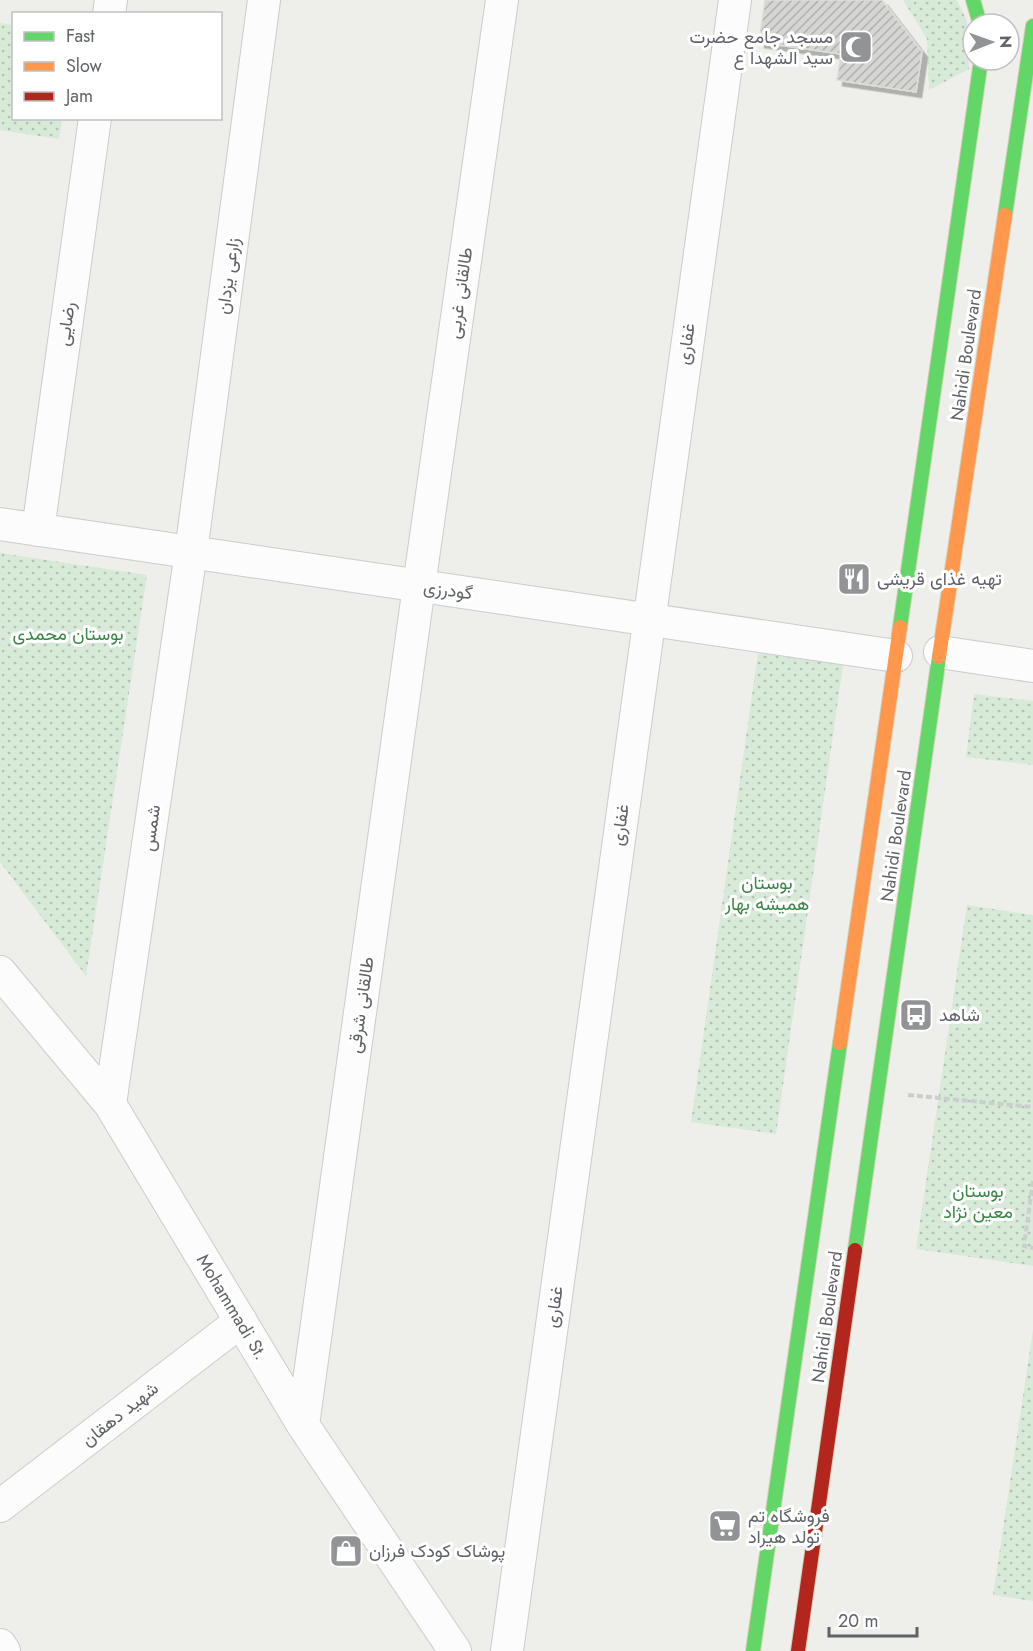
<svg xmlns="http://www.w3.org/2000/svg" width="1033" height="1651" font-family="Jost,Vazirmatn,sans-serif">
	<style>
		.grass { fill: url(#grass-dots) }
		.building { fill: url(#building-hatch); stroke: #deddd9; stroke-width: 1.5; filter: url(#shadow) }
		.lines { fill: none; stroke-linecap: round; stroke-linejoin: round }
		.street-casing { stroke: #cbcccb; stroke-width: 34 }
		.fast-casing { stroke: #d5d0b8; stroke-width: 16 }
		.slow-casing { stroke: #d5d0b8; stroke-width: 16 }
		.jam-casing { stroke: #d5d0b8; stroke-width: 16 }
		.path { stroke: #cacfcd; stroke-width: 4; stroke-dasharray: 6 3; stroke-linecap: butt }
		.street { stroke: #fcfcfc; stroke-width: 32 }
		.fast { stroke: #63d668; stroke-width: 14 }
		.slow { stroke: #ff974d; stroke-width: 14 }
		.jam { stroke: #b3261e; stroke-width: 14 }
		.labels { text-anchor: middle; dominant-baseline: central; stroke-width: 6; stroke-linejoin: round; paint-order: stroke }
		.poi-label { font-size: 18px; fill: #5f6267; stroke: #fff; text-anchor: start }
		.street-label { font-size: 18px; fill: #5f6267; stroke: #fff }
		.park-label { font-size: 18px; fill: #388544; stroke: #fff }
	</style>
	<defs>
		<pattern id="grass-dots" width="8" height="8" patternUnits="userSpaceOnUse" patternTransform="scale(1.5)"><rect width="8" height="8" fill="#d7ead8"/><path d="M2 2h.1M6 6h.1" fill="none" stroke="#b2c1b3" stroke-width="1.8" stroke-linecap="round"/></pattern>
		<pattern id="building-hatch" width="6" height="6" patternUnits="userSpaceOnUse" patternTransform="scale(1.5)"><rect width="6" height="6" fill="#d5d5d3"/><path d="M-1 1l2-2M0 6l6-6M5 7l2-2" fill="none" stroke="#b0b0af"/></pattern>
		<filter id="shadow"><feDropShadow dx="5.5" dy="5.5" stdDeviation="0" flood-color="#0004"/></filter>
	</defs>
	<rect width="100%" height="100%" fill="#eeeeea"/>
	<path class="grass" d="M903,0H957L967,21L969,69L929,90L927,39Z
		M0,23L13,25L14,118L62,119L59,139L0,130Z
		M0,553L147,575L86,976L0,862Z
		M758,653L843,665L776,1134L691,1122Z
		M974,694L1033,701V765L966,757Z
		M967,905L1033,915V1266L916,1249Z
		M1033,1330V1601L993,1595Z"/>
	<path class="building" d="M765,0H882L922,52L916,92L837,80L841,54L759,42Z"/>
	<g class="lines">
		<g class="street-casing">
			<path id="street" d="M109,14L111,0
				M0,524L896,656
				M38,530L95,118
				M940,652L1033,666
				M0,972L110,1104L303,1425L455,1651
				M110,1104L191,552L264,0
				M303,1425L419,586L502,0
				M0,1506L241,1321
				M0,1645L4,1651
				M507,1651L735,0"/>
		</g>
		<g class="fast-casing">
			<path id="fast" d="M973,0L980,24
				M1005,215L1033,26
				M900,627L981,60
				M855,1250L939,657
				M753,1651L840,1043"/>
		</g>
		<g class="slow-casing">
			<path id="slow" d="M939,657L1005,215
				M840,1043L900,627"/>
		</g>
		<g class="jam-casing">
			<path id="jam" d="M798,1651L855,1250"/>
		</g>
		<path class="path" d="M908,1095L1033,1107
			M1033,1181L1024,1246L1033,1248"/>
		<use href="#street" class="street"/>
		<use href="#fast" class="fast"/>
		<use href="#slow" class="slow"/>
		<use href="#jam" class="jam"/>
	</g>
	<defs>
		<g id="mosque-square" transform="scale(1.725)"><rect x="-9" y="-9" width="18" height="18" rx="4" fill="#919395" stroke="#fff"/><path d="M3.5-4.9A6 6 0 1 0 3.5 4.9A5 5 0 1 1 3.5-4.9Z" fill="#fff"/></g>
		<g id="restaurant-square" transform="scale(1.725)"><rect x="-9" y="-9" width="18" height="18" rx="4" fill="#919395" stroke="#fff"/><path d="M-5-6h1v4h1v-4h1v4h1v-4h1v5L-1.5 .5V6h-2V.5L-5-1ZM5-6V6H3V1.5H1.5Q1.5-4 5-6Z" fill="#fff"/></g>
		<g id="bus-square" transform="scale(1.725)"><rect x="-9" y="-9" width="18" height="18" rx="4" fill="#919395" stroke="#fff"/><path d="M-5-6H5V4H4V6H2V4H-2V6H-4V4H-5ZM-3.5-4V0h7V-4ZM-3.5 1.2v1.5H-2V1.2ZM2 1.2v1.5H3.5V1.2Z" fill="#fff"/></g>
		<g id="supermarket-square" transform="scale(1.725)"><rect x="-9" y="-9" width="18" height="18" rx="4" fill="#919395" stroke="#fff"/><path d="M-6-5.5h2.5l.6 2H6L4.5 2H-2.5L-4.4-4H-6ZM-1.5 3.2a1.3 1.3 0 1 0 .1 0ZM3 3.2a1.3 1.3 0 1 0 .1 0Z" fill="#fff"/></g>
		<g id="shop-square" transform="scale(1.725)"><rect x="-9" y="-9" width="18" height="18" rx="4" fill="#919395" stroke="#fff"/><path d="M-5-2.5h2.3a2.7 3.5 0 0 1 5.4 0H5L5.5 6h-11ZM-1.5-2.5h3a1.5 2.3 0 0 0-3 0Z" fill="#fff"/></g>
	</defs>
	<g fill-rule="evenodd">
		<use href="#mosque-square" x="856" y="47"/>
		<use href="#restaurant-square" x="854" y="579"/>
		<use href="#bus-square" x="916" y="1015"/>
		<use href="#supermarket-square" x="725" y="1526"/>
		<use href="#shop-square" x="346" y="1551"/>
	</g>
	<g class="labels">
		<g class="poi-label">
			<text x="833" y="37" text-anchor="end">مسجد جامع حضرت<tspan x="833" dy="21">سید الشهدا ع</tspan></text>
			<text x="877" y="579">تهیه غذای قریشی</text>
			<text x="939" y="1015">شاهد</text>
			<text x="748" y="1516">فروشگاه تم<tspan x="748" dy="21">تولد هیراد</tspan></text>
			<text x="369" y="1551">پوشاک کودک فرزان</text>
		</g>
		<g class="street-label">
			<text transform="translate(228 276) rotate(-82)">زارعی یزدان</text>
			<text transform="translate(460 293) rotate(-82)">طالقانی غربی</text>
			<text transform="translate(66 324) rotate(-82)">رضایی</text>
			<text transform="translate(686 344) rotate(-82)">غفاری</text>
			<text transform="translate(966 355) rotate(-82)">Nahidi Boulevard</text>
			<text transform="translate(448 590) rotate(8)">گودرزی</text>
			<text transform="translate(620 825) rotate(-82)">غفاری</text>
			<text transform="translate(151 828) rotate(-82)">شمس</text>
			<text transform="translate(896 836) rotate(-82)">Nahidi Boulevard</text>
			<text transform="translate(361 1005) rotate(-82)">طالقانی شرقی</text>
			<text transform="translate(232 1307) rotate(59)">Mohammadi St.</text>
			<text transform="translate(554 1307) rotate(-82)">غفاری</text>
			<text transform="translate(827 1317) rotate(-82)">Nahidi Boulevard</text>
			<text transform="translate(120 1414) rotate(-38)">شهید دهقان</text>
		</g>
		<g class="park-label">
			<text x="68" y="634">بوستان محمدی</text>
			<text x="767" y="883">بوستان<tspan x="767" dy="21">همیشه بهار</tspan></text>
			<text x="978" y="1191">بوستان<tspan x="978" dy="21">معین نژاد</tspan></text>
		</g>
	</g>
	<rect x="12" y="12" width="210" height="108" fill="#ffffff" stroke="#bfc0c2" stroke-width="1.5"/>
	<rect x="24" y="32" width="30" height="9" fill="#63d668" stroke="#bfc0c2" stroke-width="1.5"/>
	<text x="66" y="42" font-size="18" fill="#5f6267">Fast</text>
	<rect x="24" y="62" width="30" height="9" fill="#ff974d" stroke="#bfc0c2" stroke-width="1.5"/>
	<text x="66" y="72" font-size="18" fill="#5f6267">Slow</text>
	<rect x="24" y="92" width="30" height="9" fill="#b3261e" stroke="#bfc0c2" stroke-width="1.5"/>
	<text x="66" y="102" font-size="18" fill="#5f6267">Jam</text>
	<g transform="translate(991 42) rotate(89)"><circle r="28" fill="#ffffff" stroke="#bfc0c2" stroke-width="1.5"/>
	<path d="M0-4.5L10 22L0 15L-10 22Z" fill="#919395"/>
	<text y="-9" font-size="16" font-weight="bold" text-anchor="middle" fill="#5f6267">N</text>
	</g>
	<path d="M829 1627v9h88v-9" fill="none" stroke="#5f6267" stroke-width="3"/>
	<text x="838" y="1627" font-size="18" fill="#5f6267" stroke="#ffffff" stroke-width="4.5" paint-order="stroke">20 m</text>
</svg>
